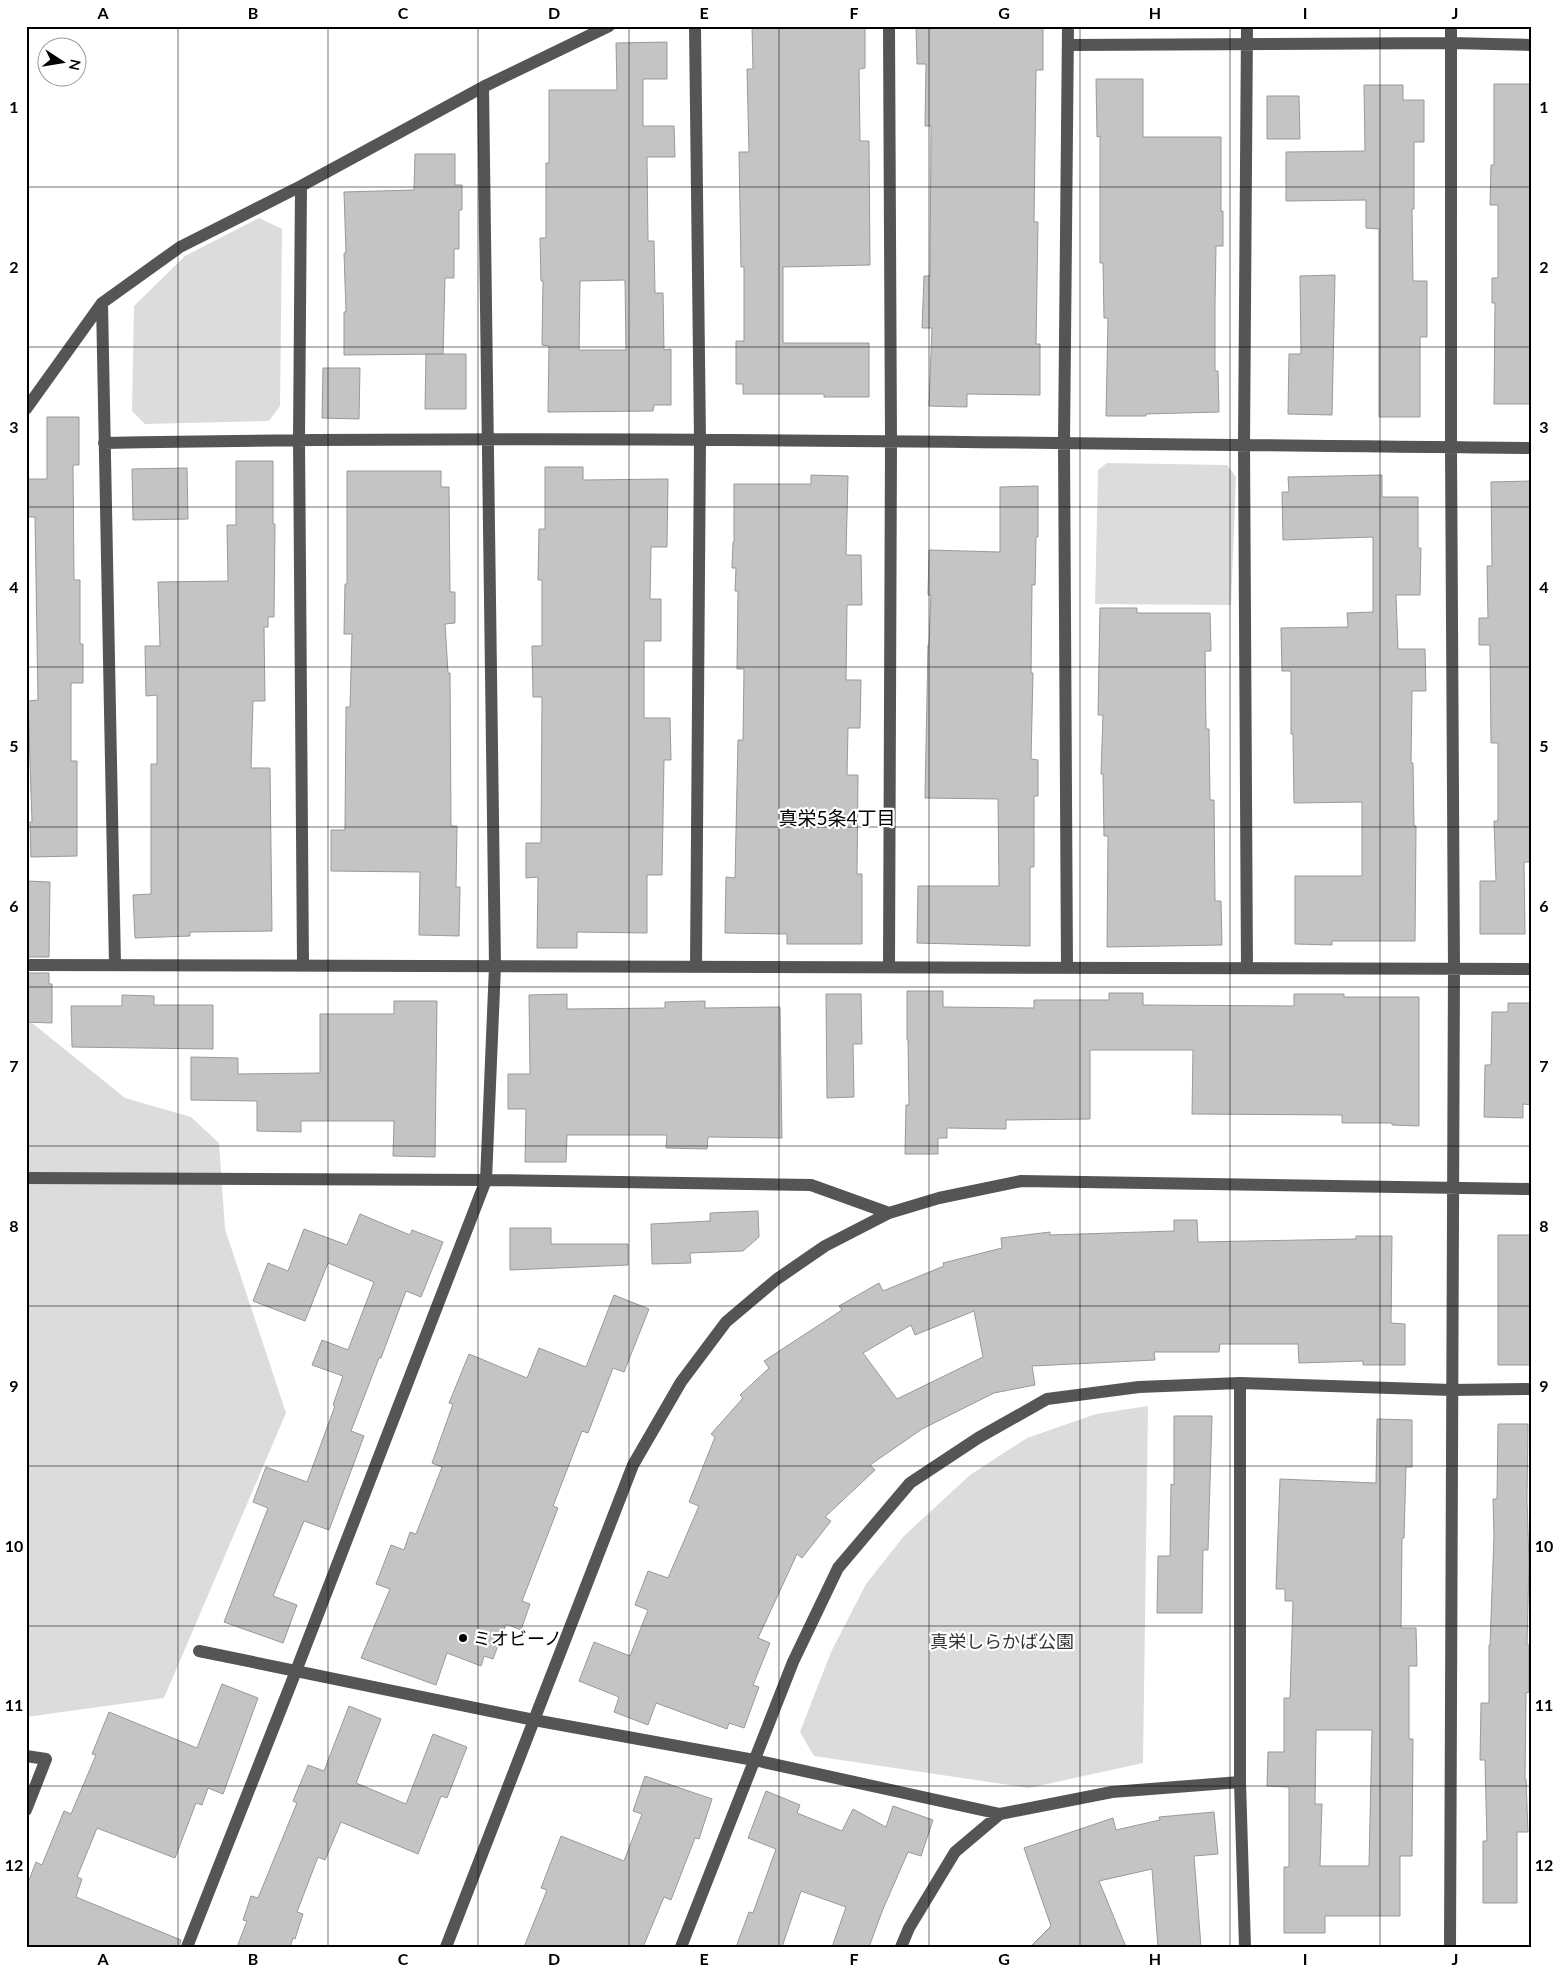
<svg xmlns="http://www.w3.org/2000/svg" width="1558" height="1973" font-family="Lato,'Noto Sans JP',sans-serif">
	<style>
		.green { fill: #dcdcdc }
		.building { fill: #c4c4c4; stroke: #999; fill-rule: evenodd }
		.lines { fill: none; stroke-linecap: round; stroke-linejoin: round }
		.minor { stroke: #555; stroke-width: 12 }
		.grid { fill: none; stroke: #000; stroke-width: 1; stroke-opacity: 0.55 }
		.poi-dot { fill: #000; stroke: #fff; stroke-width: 2 }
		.labels { text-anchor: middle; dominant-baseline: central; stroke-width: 4.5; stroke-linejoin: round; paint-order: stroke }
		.poi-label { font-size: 18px; fill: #000; stroke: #fff; text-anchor: start }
		.park-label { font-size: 18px; fill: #333; stroke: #fff }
		.neighbourhood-label { font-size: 19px; fill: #000; stroke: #fff }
		.neatline { fill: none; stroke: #000; stroke-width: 2 }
		.grid-label { font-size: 16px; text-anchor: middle; font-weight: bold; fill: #000 }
	</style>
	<rect width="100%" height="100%" fill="#fff"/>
	<path class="green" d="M259,218L282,229L280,406L269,421L145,424L132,411L134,306L185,256Z
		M1107,463L1227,465L1236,477L1231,605L1095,604L1098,470Z
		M26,1018L125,1098L191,1117L219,1143L225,1229L286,1413L164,1698L26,1717Z
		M1148,1406L1143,1763L1029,1788L814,1756L800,1732L831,1652L866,1584L904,1536L970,1475L1027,1438L1096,1414Z"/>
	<path class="building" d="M752,26H865V68L859,69L860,141H869L870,265L783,267V341L784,343H869V397H824V394H743V384H736V341H744V267H741L739,152H749L747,69H753Z
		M916,26H1043V70H1036L1034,222H1038L1036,344H1040V395L967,394V407L929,406L932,328H922L924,276H930L931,126H925L926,64H917Z
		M667,42V79H643V126H674L675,157H647L648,241H654L655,293H663L664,350L671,349V405H654L653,411L548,412L549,346L542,345L543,281H541L540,238H546V163H549V90H617L616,43ZM625,280L626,350H579L580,281Z
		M1096,79H1143V137H1221V211H1223V246H1216L1215,305V371H1218L1219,412L1146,414V416H1106L1108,318H1104L1103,263H1100V136L1097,137Z
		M1494,84H1532V404H1494L1495,303H1492V278H1498V205H1490L1491,165H1494Z
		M1364,85H1403V100H1424V142H1414V209H1412L1413,281H1427V337H1420V417H1379V229L1366,228V200L1286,201V152L1365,151Z
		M1267,96H1299L1300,139H1267Z
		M415,154H455V185H462V210H459V249H454V278H445L443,354L344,355V312H346L344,253H346L344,192L414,190Z
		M1335,275L1332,415L1288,414L1289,354H1301L1300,276Z
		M426,354H466V409H425Z
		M323,368H360L359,419L322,418Z
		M47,417H79V465H73L74,580H80V644H83V683H71V761H77V856L31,857L30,822H32L28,701L38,700L35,517H26V479H47Z
		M236,461H273V524H275L274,617H268V627H264L265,701H253L251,768H270L272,931L190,932V936L135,938L133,895L151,894V764H157V695L146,696L145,646H160L158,582L228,581L227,525H236Z
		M545,467H583V480L668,479L667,547H651L650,599H661V641H644V718H670L671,760H664L662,875H647V933L577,932V948H537L538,877L526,878V843H541L542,697H533L532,646H542V580H538L539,529H545Z
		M187,468L188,519L133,520L132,469Z
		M347,471H441V487H449L450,592H455V623L445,624L448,673H450L451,826H457L456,887H460L459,936L419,935L420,872L331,871V830H345L346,707H350L352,634H344L345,584H347Z
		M811,475L848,476L846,555H861L862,605H847L846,680H861L860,728H848L847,775H858L857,874H862V944H787V934L725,933L726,877L735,878L738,740H743L744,669H737L738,591H735L736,568H732L733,542H734V484H811Z
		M1382,475V497H1418V548H1421L1420,595H1396L1398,649H1425L1426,691H1412L1411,763H1413L1414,826H1416L1415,941H1332V945L1295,944V876H1362V802L1294,803L1293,734H1291V671H1282L1281,628L1348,627L1347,613L1373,612V537L1283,540L1282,492H1289L1288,477Z
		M1531,481L1532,862H1524L1525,934H1480V881H1496L1494,821H1498V743H1491L1490,645H1479V618H1488L1487,566H1492L1491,482Z
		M1038,486V537H1036L1035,585H1032L1031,673H1033L1031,759L1038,760V796H1034V867H1030V946L917,943L918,886H999L998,799L925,798L928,645H929L931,595H928L929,550L1000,552V487Z
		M1100,608H1137V613H1210L1211,651H1205L1206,729H1209L1210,800H1214L1215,901H1221L1222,945L1107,947L1108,836H1104L1103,774H1101L1103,715H1098Z
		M26,881L50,882L49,957H26Z
		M26,973H49V984H52V1023L26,1022Z
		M907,991H943V1007L1034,1008V1000H1109V993H1143V1005L1294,1006V994H1344V997H1419V1126L1392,1125V1123H1342V1115L1192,1114L1193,1050H1090V1119L1006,1120V1129L947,1128V1138H938V1154H905L906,1105H909L908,1040H907Z
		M567,994V1009L665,1008V1002L705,1001V1008L780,1007L782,1138L708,1137L707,1149L666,1148L667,1135H567L566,1162H525L526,1109H508V1074H530L529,995Z
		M826,994H861L862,1044H853L854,1097L827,1098Z
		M122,995L154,996V1005H213V1049L72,1047L71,1006H122Z
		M394,1001H437L435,1157L393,1156L394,1121H301V1132L257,1131V1101L191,1100V1057L238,1058V1074L320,1073V1014H394Z
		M1508,1003H1532V1105L1523,1104V1118L1484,1117L1485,1065H1491L1492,1012H1508Z
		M758,1211L759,1237L743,1251L690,1253L691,1263L652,1264L651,1224L710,1221V1213Z
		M360,1214L410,1235L412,1230L443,1242L421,1297L406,1291L381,1358H379L351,1431L364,1436L329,1530L304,1521L273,1596L297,1605L283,1643L224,1622L268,1508L253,1502L266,1467L307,1482L335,1406L333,1405L343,1376L312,1365L322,1340L348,1350L374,1282L328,1263L305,1321L253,1301L268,1263L288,1271L304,1229L347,1245Z
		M1174,1220H1197L1198,1242L1356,1239V1236H1392L1391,1323L1405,1324V1365H1363V1361L1299,1363L1298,1344H1220L1219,1352H1154L1155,1360L1032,1366L1035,1385L994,1393L922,1429L870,1465L875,1470L825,1517L831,1521L802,1558L797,1554L758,1638L770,1643L753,1685L759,1687L744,1728L729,1723L727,1729L656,1703L648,1725L614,1712L619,1697L579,1681L594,1642L630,1656L648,1610L635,1605L648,1571L668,1578L699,1506L689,1502L715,1437L711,1434L743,1398L740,1395L769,1368L764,1361L842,1310L839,1306L879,1283L883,1291L944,1266L943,1263L1002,1248L1001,1238L1050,1232V1235L1174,1231ZM974,1311L983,1357L897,1399L863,1353L911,1325L915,1335Z
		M510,1228H551V1244H628V1265L510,1270Z
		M1498,1235H1532V1365H1498Z
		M614,1295L649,1309L624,1372L613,1368L588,1433L582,1431L553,1506L558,1508L522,1601L530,1604L521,1630L506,1624L493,1659L484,1656L481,1666L447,1653L436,1685L361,1658L390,1589L376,1584L391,1545L404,1550L410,1532L416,1534L442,1467L432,1463L453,1404L449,1403L469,1354L527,1378L539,1348L586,1367Z
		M1174,1416H1212L1208,1550H1203L1202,1613H1157L1158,1556H1170L1171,1484L1174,1485Z
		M1377,1419L1412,1420V1467H1406L1404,1538H1402L1401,1628H1416L1417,1666H1409V1739H1413L1412,1856H1400V1916H1325V1933H1284V1867H1289V1787L1267,1786L1268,1752H1284V1698H1290L1293,1601H1285V1589H1276L1280,1479L1376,1483ZM1316,1730H1372L1369,1866H1320L1322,1804H1315Z
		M1498,1424H1528L1527,1499L1529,1564L1527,1645H1529V1692L1526,1693L1525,1779H1526L1528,1832H1517V1903H1483V1841H1487L1485,1760H1480L1481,1703H1489V1645H1490L1494,1536L1493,1499H1497Z
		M222,1684L258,1698L223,1794L208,1788L202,1805L196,1803L175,1858L97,1828L77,1877L82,1879L76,1897L181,1940L179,1947H26V1888L36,1862L42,1865L64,1811L71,1814L96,1755L92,1754L109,1712L197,1748Z
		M349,1706L381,1719L356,1783L406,1804L433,1734L467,1747L447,1798L441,1796L418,1854L341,1822L325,1860L318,1857L297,1912L303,1914L295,1939L293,1938L290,1947H237L247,1921L243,1920L251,1896L258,1898L297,1803L293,1801L308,1765L324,1771Z
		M645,1776L712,1799L699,1839L695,1838L671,1900L664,1897L643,1947H524L547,1890L541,1888L561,1836L624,1861L642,1814L633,1811Z
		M766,1791L800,1805L797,1813L842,1831L853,1809L886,1827L893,1806L933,1820L921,1856L908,1852L883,1909L869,1947H832L846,1907L801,1891L782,1947H736L749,1912L753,1913L776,1849L748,1838Z
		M1214,1812L1218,1854L1194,1856L1201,1947H1158L1152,1869L1099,1881L1126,1947H1030L1051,1926L1024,1848L1113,1818L1116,1830L1160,1820L1159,1817Z"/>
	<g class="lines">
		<path class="minor" d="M695,26L700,440L696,967
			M1247,26L1244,445L1247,968
			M1068,45L1451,43L1532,45
			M301,186L299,439L303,965
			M102,303L115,965
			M26,409L102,303L180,247L301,186L483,87L609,26
			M104,443C580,434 1056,444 1532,448
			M26,965L1532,969
			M889,967L891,442L889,26
			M1067,968L1064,444L1068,26
			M26,1178L486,1180L811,1185L889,1213
			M1240,1383V1782L1245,1947
			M199,1651L534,1720L754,1760L1000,1814
			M26,1756L46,1759L26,1810
			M187,1947L296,1671L486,1180L495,966L483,87
			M446,1947L633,1465L681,1382L726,1322L777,1279L825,1246L889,1213L939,1198L1021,1181L1532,1189
			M681,1947L793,1662L838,1568L910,1483L978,1438L1047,1399L1139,1387L1240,1383L1451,1390L1532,1389
			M901,1947L909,1928L955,1852L1000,1814L1112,1792L1240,1782
			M1450,1947L1454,969L1451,447V26"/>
	</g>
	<path class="grid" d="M178,26V1947M328,26V1947M478,26V1947M629,26V1947M779,26V1947M929,26V1947M1080,26V1947M1230,26V1947M1380,26V1947M26,187H1532M26,347H1532M26,507H1532M26,667H1532M26,827H1532M26,987H1532M26,1146H1532M26,1306H1532M26,1466H1532M26,1626H1532M26,1786H1532"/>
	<circle class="poi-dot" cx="463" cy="1638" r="5"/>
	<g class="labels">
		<g class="poi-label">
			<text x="473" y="1638">ミオビーノ</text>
		</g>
		<g class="park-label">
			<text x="1002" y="1641">真栄しらかば公園</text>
		</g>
		<g class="neighbourhood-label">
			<text x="837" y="817">真栄5条4丁目</text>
		</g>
	</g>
	<rect width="1558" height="1973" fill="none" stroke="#ffffff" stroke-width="55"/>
	<g transform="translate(62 62) rotate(102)"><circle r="24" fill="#ffffff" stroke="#999999"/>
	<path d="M0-4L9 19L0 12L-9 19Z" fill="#000000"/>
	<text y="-8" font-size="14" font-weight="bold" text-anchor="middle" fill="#000000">N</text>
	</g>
	<rect x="28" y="28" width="1502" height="1918" class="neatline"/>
	<g class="grid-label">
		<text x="103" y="19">A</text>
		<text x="253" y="19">B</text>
		<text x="403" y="19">C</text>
		<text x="554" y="19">D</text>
		<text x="704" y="19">E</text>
		<text x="854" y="19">F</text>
		<text x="1004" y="19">G</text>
		<text x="1155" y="19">H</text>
		<text x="1305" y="19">I</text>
		<text x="1455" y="19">J</text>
		<text x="14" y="113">1</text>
		<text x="1544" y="113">1</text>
		<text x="14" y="273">2</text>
		<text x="1544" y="273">2</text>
		<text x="14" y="433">3</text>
		<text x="1544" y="433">3</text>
		<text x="14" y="593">4</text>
		<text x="1544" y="593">4</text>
		<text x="14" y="752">5</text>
		<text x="1544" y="752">5</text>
		<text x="14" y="912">6</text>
		<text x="1544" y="912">6</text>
		<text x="14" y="1072">7</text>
		<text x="1544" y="1072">7</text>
		<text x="14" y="1232">8</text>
		<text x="1544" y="1232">8</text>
		<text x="14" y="1392">9</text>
		<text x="1544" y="1392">9</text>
		<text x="14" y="1552">10</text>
		<text x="1544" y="1552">10</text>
		<text x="14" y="1711">11</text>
		<text x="1544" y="1711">11</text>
		<text x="14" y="1871">12</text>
		<text x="1544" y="1871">12</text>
		<text x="103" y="1965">A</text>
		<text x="253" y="1965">B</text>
		<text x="403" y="1965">C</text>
		<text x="554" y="1965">D</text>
		<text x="704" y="1965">E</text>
		<text x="854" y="1965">F</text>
		<text x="1004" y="1965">G</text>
		<text x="1155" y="1965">H</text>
		<text x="1305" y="1965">I</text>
		<text x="1455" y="1965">J</text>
	</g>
</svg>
